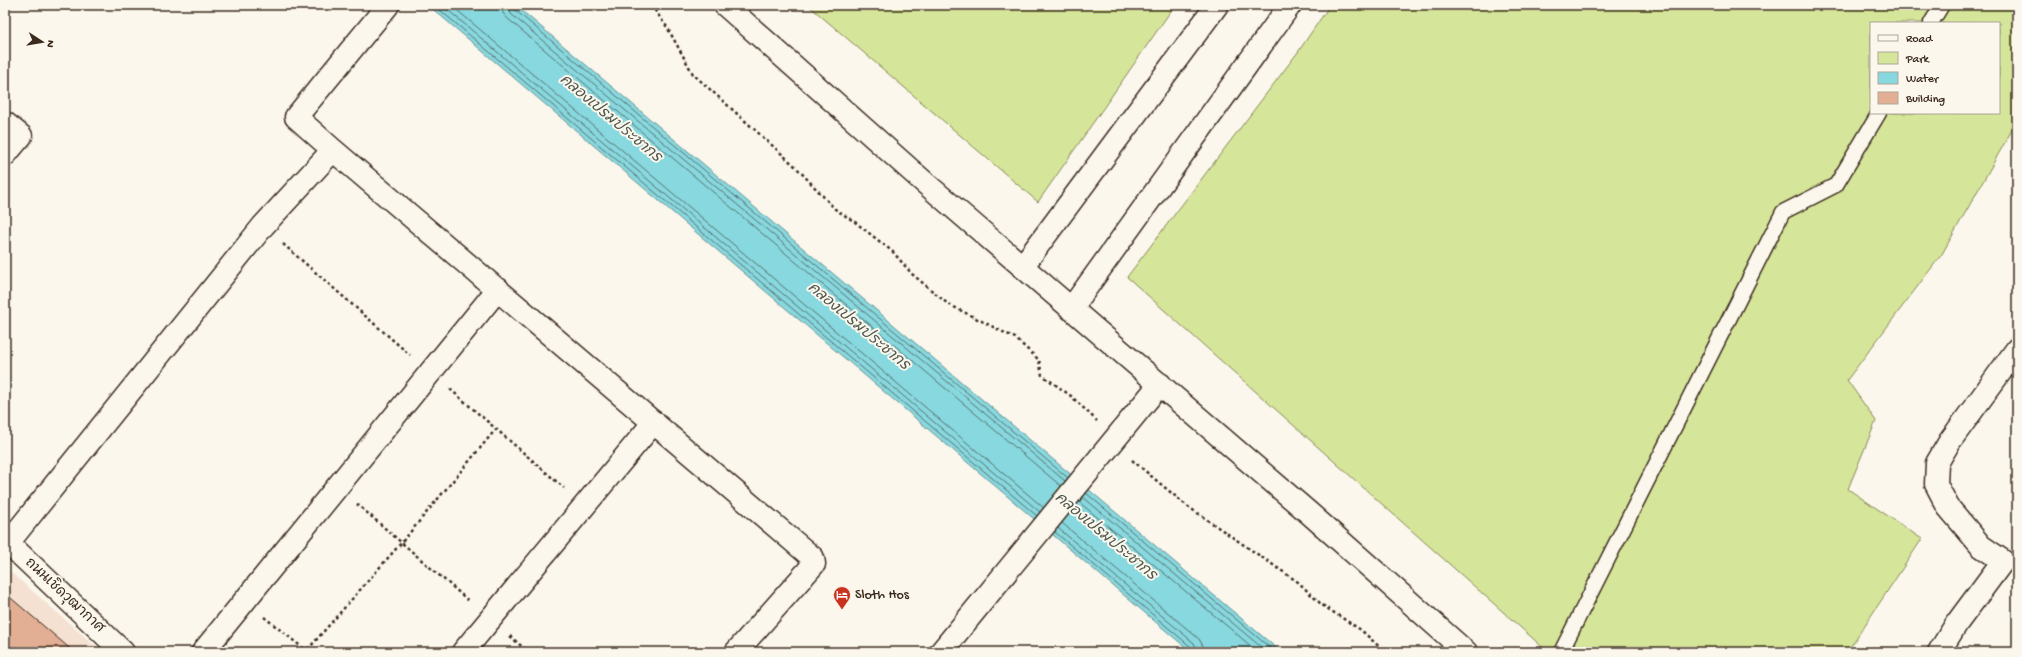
<svg xmlns="http://www.w3.org/2000/svg" width="2022" height="657" font-family="'Gochi Hand','Playpen Sans Thai',sans-serif">
	<style>
		.built { fill: #f4e1d2 }
		.green { fill: #d5e599; stroke: #88885c; fill-rule: evenodd }
		.water { fill: #87d8df; stroke: #699292 }
		.lines { fill: none; stroke-linecap: round; stroke-linejoin: round }
		.shore { stroke: #59706b; stroke-width: 1 }
		.building { fill: #e2af95; stroke: #3b2a1e }
		.service-casing { stroke: #3b2a1e; stroke-width: 17 }
		.minor-casing { stroke: #3b2a1e; stroke-width: 25 }
		.secondary-casing { stroke: #3b2a1e; stroke-width: 25 }
		.path { stroke: #3b2a1e; stroke-width: 2.5; stroke-dasharray: 3 3; stroke-linecap: butt }
		.service { stroke: #fbf7ec; stroke-width: 14 }
		.minor { stroke: #fbf7ec; stroke-width: 22 }
		.secondary { stroke: #fbf7ec; stroke-width: 22 }
		.labels { text-anchor: middle; dominant-baseline: central; stroke-width: 4; stroke-linejoin: round; paint-order: stroke }
		.poi-label { font-size: 14px; fill: #3b2a1e; stroke: #fbf7ec; text-anchor: start }
		.street-label { font-size: 14px; fill: #3b2a1e; stroke: #fbf7ec }
		.water-label { font-size: 15px; font-style: italic; fill: #4e564e; stroke: #fbf7ec }
	</style>
	<rect width="100%" height="100%" fill="#fbf7ec"/>
	<filter id="ink" filterUnits="userSpaceOnUse"><feTurbulence type="fractalNoise" baseFrequency=".025" numOctaves="2"/><feDisplacementMap in="SourceGraphic" scale="8" xChannelSelector="R" yChannelSelector="G"/><feConvolveMatrix kernelMatrix="1 2 1 2 8 2 1 2 1" color-interpolation-filters="sRGB"/></filter>
	<g filter="url(#ink)">
		<path class="built" d="M5,567L102,652H5Z"/>
		<path class="green" d="M808,5H1175L1038,202Z
			M1330,5H2017V121L1942,254L1847,380L1876,421L1848,489L1922,539L1847,652H1548L1127,277L1298,52ZM1871,23H1999V113H1871Z"/>
		<path class="water" d="M428,5H515L1281,652H1191Z"/>
		<g class="lines">
			<path class="shore" d="M434,5L1037,516
				M442,5L1040,512
				M451,5L1044,508
				M502,5L503,13L507,18L1061,486
				M508,5L511,14L1065,481
				M513,5L515,10L1068,478
				M1086,493L1275,652
				M1083,497L1267,652
				M1079,502L1258,652
				M1062,523L1199,639L1203,646L1204,652
				M1058,528L1194,643L1198,652
				M1055,532L1191,647L1193,652"/>
		</g>
		<path class="building" d="M5,593L74,652H5Z"/>
		<g class="lines">
			<g class="service-casing">
				<path id="service" d="M1931,23L1942,5
					M1561,652L1783,212L1836,185L1879,113"/>
			</g>
			<g class="minor-casing">
				<path id="minor" d="M725,5L924,182L1309,513L1466,652
					M5,123L21,136L5,155
					M333,150L296,117L388,5
					M1022,267L1217,5
					M1071,309L1290,5
					M8,543L263,226L333,150L813,558L814,564L736,652
					M203,652L498,289
					M463,652L654,422
					M941,652L1160,384
					M1939,652L1957,623L2003,561L1981,546L1948,507L1936,484L1937,463L1950,441L2017,349"/>
			</g>
			<g class="secondary-casing">
				<path id="secondary" d="M5,540L123,652"/>
			</g>
			<path class="path" d="M651,5L667,27L693,74L795,166L835,209L855,222L893,252L912,274L948,304L1015,338L1039,360L1042,375L1071,396L1097,421
				M283,244L410,355
				M450,389L564,488
				M1132,460L1187,506L1298,582L1322,605L1361,630L1385,652
				M357,504L470,602
				M264,617L303,648L307,649L310,647L402,542L496,429
				M510,636L528,652"/>
			<use href="#service" class="service"/>
			<use href="#minor" class="minor"/>
			<use href="#secondary" class="secondary"/>
		</g>
	</g>
	<defs>
		<g id="hotel-pin" transform="scale(0.9)"><path d="M0 17L-7.5 6A9.5 9.5 0 1 1 7.5 6Z" fill="#c8321e" stroke="#fbf7ec"/><path d="M-6-4.5h1.5V1H6V5H4.5V3h-9V5H-6ZM-4 0a1.8 1.8 0 1 1 3.6 0ZM.5 0V-2.5h3Q6-2.5 6 0Z" fill="#fff"/></g>
	</defs>
	<g fill-rule="evenodd">
		<use href="#hotel-pin" x="842" y="595"/>
	</g>
	<g class="labels">
		<g class="poi-label">
			<text x="855" y="595">Sloth Hos</text>
		</g>
		<g class="street-label">
			<text transform="translate(64 596) rotate(43)">ถนนเชิดวุฒากาศ</text>
		</g>
		<g class="water-label">
			<text transform="translate(610 119) rotate(40)">คลองเปรมประชากร</text>
			<text transform="translate(858 327) rotate(40)">คลองเปรมประชากร</text>
			<text transform="translate(1105 537) rotate(40)">คลองเปรมประชากร</text>
		</g>
	</g>
	<rect width="2022" height="657" fill="none" stroke="#fbf7ec" stroke-width="20"/>
	<rect x="10" y="10" width="2002" height="637" fill="none" stroke="#3b2a1e" stroke-width="1.5" filter="url(#ink)"/>
	<rect x="1870" y="22" width="130" height="92" fill="#fbf7ec" stroke="#aea59a"/>
	<rect x="1878" y="35" width="20" height="6" fill="#fbf7ec" stroke="#aea59a"/>
	<text x="1906" y="42" font-size="12" fill="#3b2a1e">Road</text>
	<rect x="1878" y="52" width="20" height="12" fill="#d5e599" stroke="#aea59a"/>
	<text x="1906" y="62" font-size="12" fill="#3b2a1e">Park</text>
	<rect x="1878" y="72" width="20" height="12" fill="#87d8df" stroke="#aea59a"/>
	<text x="1906" y="82" font-size="12" fill="#3b2a1e">Water</text>
	<rect x="1878" y="92" width="20" height="12" fill="#e2af95" stroke="#aea59a"/>
	<text x="1906" y="102" font-size="12" fill="#3b2a1e">Building</text>
	<g transform="translate(42 42) rotate(102)" stroke="#fbf7ec" stroke-width="3" paint-order="stroke">
	<path d="M0-3L7 15L0 10L-7 15Z" fill="#3b2a1e"/>
	<text y="-6" font-size="11" font-weight="bold" text-anchor="middle" fill="#3b2a1e">N</text>
	</g>
</svg>
